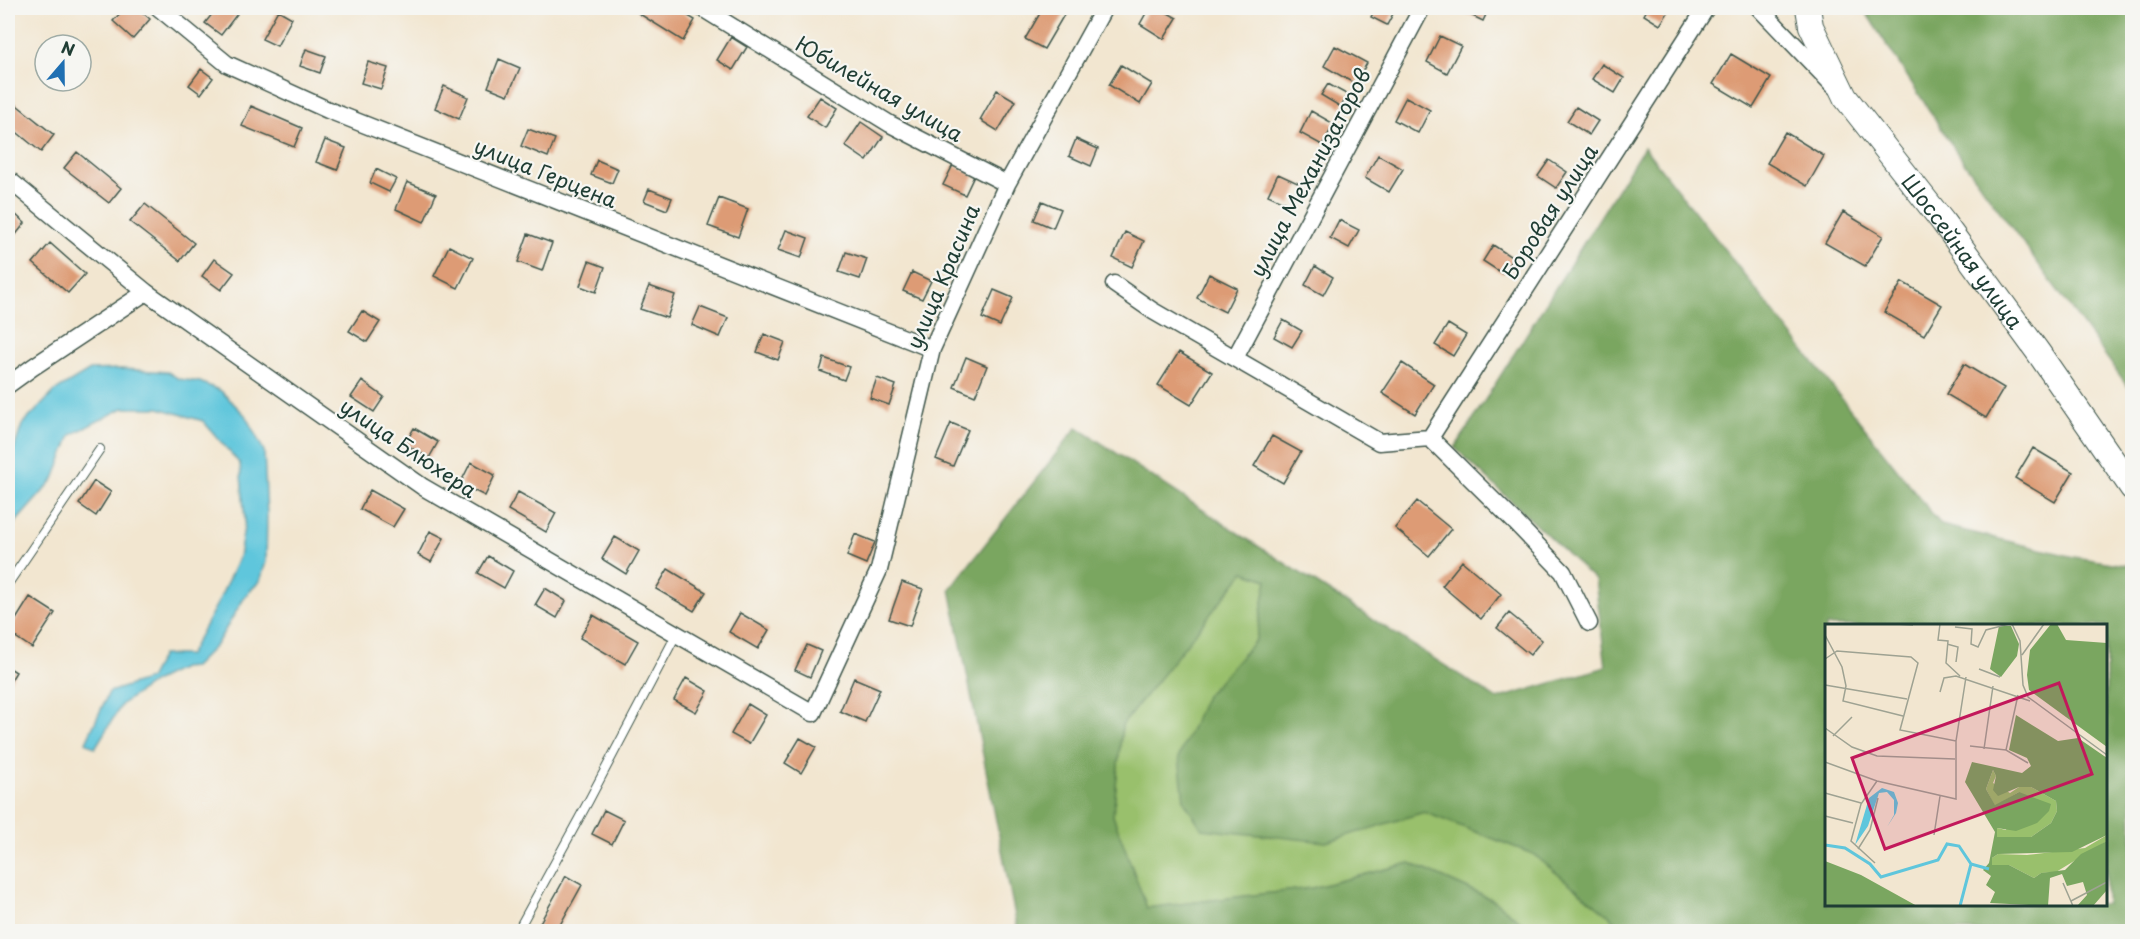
<svg xmlns="http://www.w3.org/2000/svg" width="2140" height="939" font-family="'Playpen Sans',sans-serif">
	<style>
		.green { fill: #99c06c; stroke: #5c7e50; stroke-width: 1.5 }
		.forest { fill: #7aa660; stroke: #4c724a; stroke-width: 1.5; fill-rule: evenodd }
		.water { fill: #5fc6dc; stroke: #3f8288; stroke-width: 1.5 }
		.building { fill: #dd9b75 }
		.lines { fill: none; stroke-linecap: round; stroke-linejoin: round }
		.service-casing { stroke: #3f564b; stroke-width: 10 }
		.minor-casing { stroke: #3f564b; stroke-width: 19 }
		.secondary-casing { stroke: #3f564b; stroke-width: 26 }
		.service { stroke: #fff; stroke-width: 8 }
		.minor { stroke: #fff; stroke-width: 16 }
		.secondary { stroke: #fff; stroke-width: 24 }
		.labels { text-anchor: middle; dominant-baseline: central; stroke-width: 4.5; stroke-linejoin: round; paint-order: stroke }
		.street-label { font-size: 21px; fill: #1f3d34; stroke: #f6f6f2 }
		.inset-river { fill: none; stroke: #5fc6dc; stroke-width: 3 }
		.inset-road { fill: none; stroke: #9ea292; stroke-width: 1.5 }
		.view { fill: #c2185b; fill-opacity: 0.15; stroke: #c2185b; stroke-width: 3 }
		.inset-edge { fill: none; stroke: #1f3d34; stroke-width: 3 }
	</style>
	<rect width="100%" height="100%" fill="#f6f6f2"/>
	<filter id="ink" filterUnits="userSpaceOnUse"><feTurbulence type="fractalNoise" baseFrequency=".0167" numOctaves="2"/><feDisplacementMap in="SourceGraphic" scale="12" xChannelSelector="R" yChannelSelector="G"/><feConvolveMatrix kernelMatrix="1 2 1 2 8 2 1 2 1" color-interpolation-filters="sRGB"/></filter>
	<filter id="wash" filterUnits="userSpaceOnUse"><feTurbulence type="fractalNoise" baseFrequency=".008" numOctaves="4" result="noise"/><feDisplacementMap in="SourceGraphic" scale="24" xChannelSelector="R" yChannelSelector="G"/><feGaussianBlur stdDeviation="1.35" result="paint"/><feColorMatrix in="noise" values="0 0 0 0 0 0 0 0 0 0 0 0 0 0 0 0 0 1.4 0 .05"/><feComposite in="paint" operator="in"/></filter>
	<g filter="url(#wash)">
		<rect width="100%" height="100%" fill="#f2e6d0"/>
		<path class="green" d="M1244,571L1267,580L1256,640L1206,696L1326,842L1424,812L1533,854L1628,931H1533L1493,900L1410,863L1312,888L1147,908L1113,816L1122,725Z"/>
		<path class="forest" d="M1863,8H2132V392L1955,150Z
			M1644,147L1941,525L2074,557L2131,566L2132,568V931H1628L1533,854L1424,812L1326,842L1202,829L1184,801L1179,756L1206,696L1256,640L1267,580L1244,572L1122,725L1113,816L1147,908L1312,888L1410,863L1493,900L1533,931H1018L950,589L1077,427L1244,537L1497,699L1606,667L1595,580L1455,448ZM1826,626H2106V904H1826Z"/>
		<path class="water" d="M122,369L168,372L179,379L200,382L221,391L245,415L264,451L267,516L266,562L260,581L246,595L216,645L194,667L182,668L154,682L122,704L95,748L86,742L109,692L149,679L162,655H189L218,602L239,557L245,521L240,464L203,421L159,408H123L71,435L54,479L8,531V467L22,425L55,391L90,370Z"/>
		<g id="blocks">
			<path class="building" d="M125,8H137L150,19L133,39L113,21Z
				M217,8H228L237,14L221,35L205,23Z
				M641,8H675L695,20L683,41L638,13Z
				M1043,8H1068L1044,49L1025,39Z
				M1149,8H1159L1177,18L1164,39L1140,24Z
				M1376,8H1396L1387,25L1371,17Z
				M1459,8H1489L1483,21L1458,9Z
				M1648,8H1671L1660,25L1644,15Z
				M278,10L292,18L277,46L262,39Z
				M1440,36L1461,46L1447,73L1427,62Z
				M731,37L747,47L733,70L717,60Z
				M1335,46L1367,63L1355,84L1324,66Z
				M306,49L326,56L320,73L300,66Z
				M1731,54L1771,78L1753,108L1713,84Z
				M499,59L520,68L508,95L488,87Z
				M368,62L388,68L381,89L361,83Z
				M1602,64L1624,78L1615,93L1592,79Z
				M1121,65L1152,84L1140,104L1109,85Z
				M201,69L213,78L201,94L189,85Z
				M1328,84L1348,95L1341,107L1321,95Z
				M444,86L468,97L459,119L435,108Z
				M997,90L1016,101L998,131L980,120Z
				M820,97L837,108L825,128L807,116Z
				M1406,97L1430,110L1418,133L1394,120Z
				M8,98L54,135L41,152L8,125Z
				M251,106L302,128L294,147L242,126Z
				M1576,107L1598,121L1589,135L1567,121Z
				M1311,111L1334,124L1322,145L1300,133Z
				M861,122L883,137L867,161L845,146Z
				M528,129L555,139L548,157L521,146Z
				M1785,132L1824,156L1807,186L1767,163Z
				M1076,139L1098,149L1091,166L1069,156Z
				M325,140L346,148L337,170L316,162Z
				M77,152L121,188L109,203L64,168Z
				M1378,155L1403,169L1389,192L1365,178Z
				M597,160L618,169L612,183L591,175Z
				M1549,160L1567,172L1556,188L1538,176Z
				M953,165L974,176L965,195L943,185Z
				M376,169L396,179L389,192L370,183Z
				M1278,174L1300,184L1290,205L1268,195Z
				M407,182L436,194L424,222L396,209Z
				M649,189L672,198L667,210L644,201Z
				M719,198L748,209L738,237L708,226Z
				M1042,201L1061,209L1053,228L1034,220Z
				M145,204L194,243L180,261L130,222Z
				M1843,212L1883,236L1865,266L1825,243Z
				M15,214L25,223L14,237L8,232V223Z
				M1339,220L1359,230L1349,248L1330,238Z
				M786,230L808,238L801,258L778,250Z
				M1125,232L1144,241L1132,267L1113,258Z
				M528,234L552,243L542,271L518,262Z
				M50,243L85,274L68,293L33,263Z
				M1493,245L1513,258L1503,274L1483,261Z
				M449,246L473,258L458,288L434,276Z
				M846,252L867,259L860,279L839,272Z
				M214,259L234,273L221,290L202,276Z
				M589,261L605,267L596,292L580,286Z
				M1315,266L1333,277L1323,295L1305,285Z
				M912,272L931,281L922,299L903,291Z
				M1209,274L1237,288L1225,312L1197,298Z
				M1902,282L1942,305L1924,335L1884,312Z
				M649,286L675,295L667,318L640,309Z
				M994,290L1013,298L1000,326L982,318Z
				M700,307L728,318L720,337L692,325Z
				M362,311L380,322L367,342L349,331Z
				M1283,320L1302,331L1292,347L1274,337Z
				M1448,324L1466,335L1453,356L1435,345Z
				M764,334L785,342L778,360L757,352Z
				M1179,352L1212,372L1191,405L1158,385Z
				M966,357L987,366L975,396L954,387Z
				M824,358L849,367L844,380L820,371Z
				M1402,363L1434,384L1415,414L1382,393Z
				M1964,364L2004,388L1986,418L1946,394Z
				M877,378L896,385L889,405L870,398Z
				M362,381L384,397L374,412L351,397Z
				M951,423L968,430L953,466L936,459Z
				M414,428L438,442L429,458L405,444Z
				M1272,436L1301,452L1283,483L1254,466Z
				M2033,448L2073,472L2055,502L2015,478Z
				M471,462L495,475L485,496L460,484Z
				M94,481L111,492L96,516L79,504Z
				M370,490L404,509L393,527L360,509Z
				M518,492L556,513L546,532L508,510Z
				M1417,501L1451,529L1429,556L1395,528Z
				M430,531L444,538L431,562L418,555Z
				M855,534L875,542L866,564L847,556Z
				M615,537L639,551L626,574L602,559Z
				M488,556L513,571L504,588L478,573Z
				M1462,561L1501,594L1481,619L1442,586Z
				M668,569L706,592L694,611L656,589Z
				M902,582L923,589L910,626L889,619Z
				M545,588L566,601L557,618L535,605Z
				M30,597L55,613L32,648L8,632Z
				M740,613L769,630L758,649L729,632Z
				M1509,613L1542,640L1530,655L1497,628Z
				M593,615L638,641L625,664L580,638Z
				M807,645L821,651L810,677L795,670Z
				M8,667L16,672L8,685Z
				M686,678L708,691L696,712L674,700Z
				M854,678L880,689L865,722L840,711Z
				M748,704L766,715L749,744L731,734Z
				M800,738L816,747L801,773L785,763Z
				M604,810L624,820L612,844L592,834Z
				M566,876L582,885L556,932H544L537,928Z"/>
		</g>
	</g>
	<g filter="url(#ink)">
		<use href="#blocks" fill-opacity="0" stroke="#3f564b" stroke-width="1.5"/>
		<g class="lines">
			<g class="service-casing">
				<path id="service" d="M8,584L100,449
					M517,932L588,802L676,635"/>
			</g>
			<g class="minor-casing">
				<path id="minor" d="M159,8L227,64L328,110L932,349
					M702,8L890,124L1007,184
					M1759,8L1834,86
					M8,179L146,292L423,487L813,713L879,570L932,349L1007,184L1104,8
					M1114,284L1153,311L1379,442L1430,438L1515,522L1563,572L1589,623
					M1235,358L1422,8
					M8,385L33,367L146,292
					M1430,438L1706,8"/>
			</g>
			<g class="secondary-casing">
				<g id="secondary">
					<path id="s1" d="M1808,8L1811,26L1845,97L1943,222L2038,352L2132,488"/>
				</g>
			</g>
			<use href="#service" class="service"/>
			<use href="#minor" class="minor"/>
			<use href="#secondary" class="secondary"/>
		</g>
	</g>
	<g class="labels">
		<g class="street-label">
			<text transform="translate(880 88) rotate(30)">Юбилейная улица</text>
			<text transform="translate(546 172) rotate(22)">улица Герцена</text>
			<text transform="translate(1309 172) rotate(-62)">улица Механизаторов</text>
			<text transform="translate(1549 211) rotate(-57)">Боровая улица</text>
			<text stroke="none"><textPath href="#s1" startOffset="291">Шоссейная улица</textPath></text>
			<text transform="translate(942 276) rotate(-67)">улица Красина</text>
			<text transform="translate(409 447) rotate(34)">улица Блюхера</text>
		</g>
	</g>
	<g transform="translate(1825 624)">
		<rect width="282" height="282" fill="#f2e6d0"/>
		<path d="M168,146L171,152L168,159L185,169L194,163H206L231,177L232,187L226,199L206,213H172V204L181,206L194,168L170,182L161,165ZM282,211V217L231,248L216,249L209,254L184,241H167V234L173,230L202,231L260,224Z" fill="#99c06c"/>
		<path d="M226,0H232L241,16L282,19V123L204,66L202,51L205,26ZM174,2H186L194,20L192,32L176,53L165,45ZM191,91L233,117L253,114L282,134V211L247,228L173,230L167,234V241H184L209,254L216,249L240,246L256,230L282,217V266L268,282H252L262,271L258,258L242,262L237,250L225,254L223,282L165,279L170,268L161,261L166,252L158,246L164,239L170,208L140,158L147,138L197,149L206,142L202,134L184,126ZM168,146L171,152L168,166L173,172L194,163H206L231,177L232,187L226,199L206,213H172V204L191,207L212,199L224,187L226,180L194,168L170,181L161,165ZM0,237L36,251L92,282H0Z" fill="#7aa660" fill-rule="evenodd"/>
		<path d="M57,164L69,168L73,179L71,189L62,203L69,191V176L62,168L54,169L43,202L30,221L44,174Z" fill="#5fc6dc"/>
		<path class="inset-river" d="M0,221L20,224L45,240L56,253L113,236L122,220L134,222L146,240L135,282M146,240L164,245"/>
		<path class="inset-road" d="M70,0L88,1M115,0L113,16L123,17L121,39L135,52M187,0L195,17L198,61L203,73L282,131M130,3L147,5L146,20L153,23L161,6L184,0M0,11L17,43L21,62L18,77L78,92M122,20L133,23L131,38M197,31L219,0M0,35L12,27L86,33L93,39L75,106L131,117M154,45L175,53M0,61L82,75M115,68L119,54L131,52L205,77M0,104L27,123L52,132L130,135M8,112L27,93M145,122L181,126L203,139M159,125L168,62M181,126L193,71M0,138L52,157L131,175V117L141,53M0,169L36,179M0,192L28,199M109,211L115,172M33,225L45,206L53,174M50,239L26,217L36,180L52,157M238,259L248,282M246,277L282,258"/>
		<path class="view" d="M234,59L267,150L60,225L27,134Z"/>
		<rect width="282" height="282" class="inset-edge"/>
	</g>
	<rect width="2140" height="939" fill="none" stroke="#f6f6f2" stroke-width="30"/>
	<g transform="translate(63 63) rotate(20)"><circle r="28" fill="#f6f6f2" stroke="#a0aca6" stroke-width="1.5"/>
	<path d="M0-4.5L10 22L0 15L-10 22Z" fill="#1f6fb2"/>
	<text y="-9" font-size="16" font-weight="bold" text-anchor="middle" fill="#1f3d34">N</text>
	</g>
</svg>
